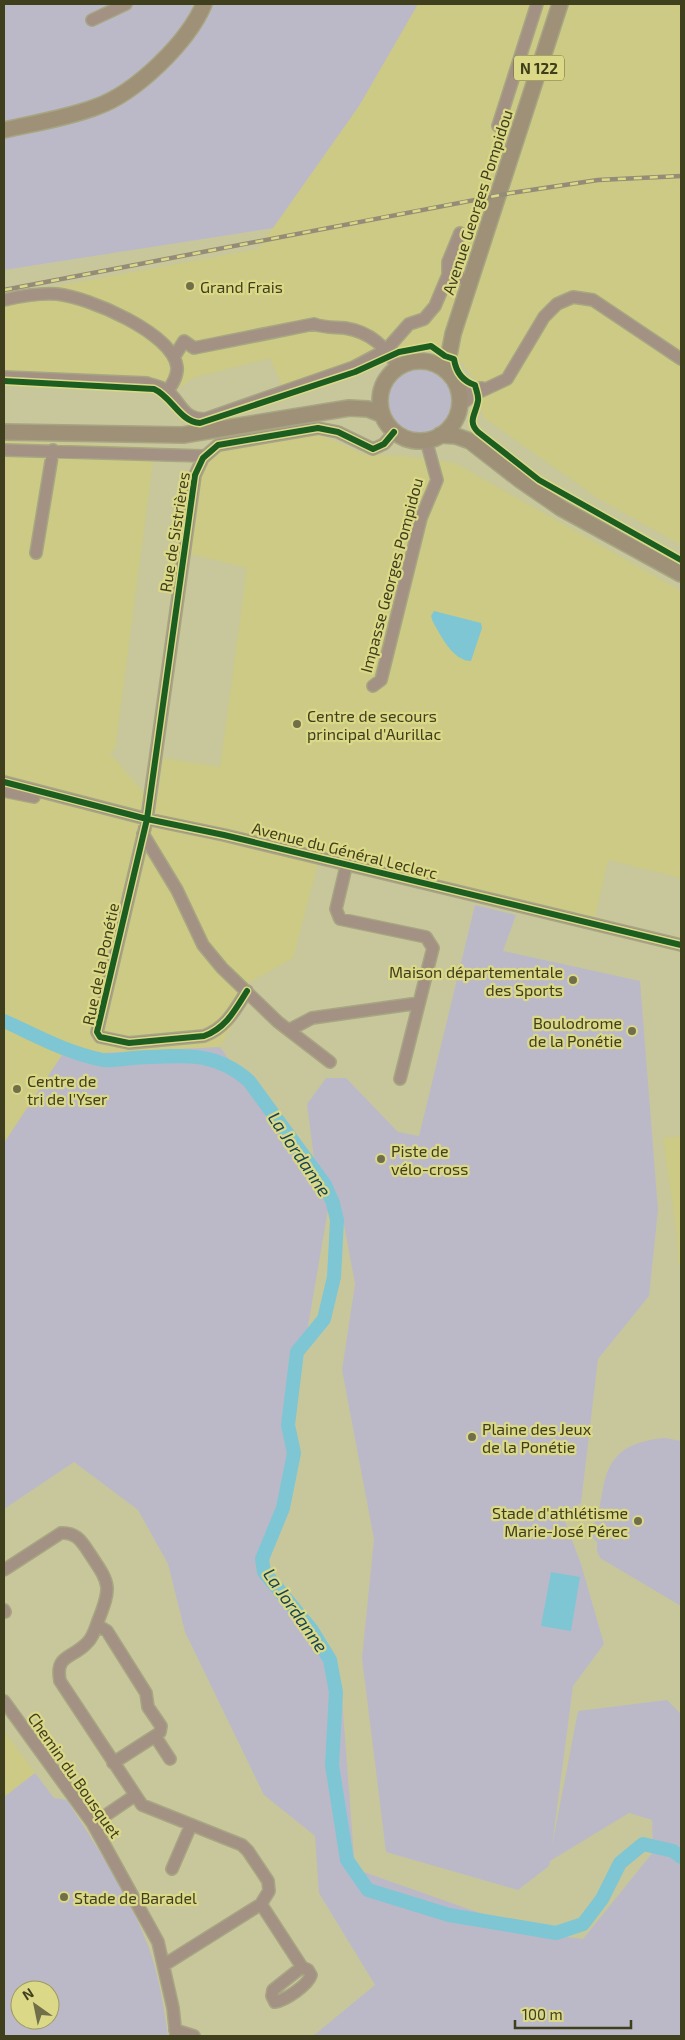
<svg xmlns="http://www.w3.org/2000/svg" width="685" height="2040" font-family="'Exo 2',sans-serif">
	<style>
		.built { fill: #ccca85 }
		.green { fill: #bbb9c7; fill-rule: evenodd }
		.water { fill: #7ec6d4 }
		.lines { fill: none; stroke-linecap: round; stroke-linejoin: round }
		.river { stroke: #7ec6d4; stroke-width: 14 }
		.minor-casing { stroke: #a7a682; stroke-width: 14 }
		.major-casing { stroke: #a7a682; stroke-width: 18 }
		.minor { stroke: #a39284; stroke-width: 11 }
		.major { stroke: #9f9178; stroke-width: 15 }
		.rail-casing { stroke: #948c76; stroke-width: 4.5 }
		.rail { stroke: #dbd988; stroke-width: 2.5; stroke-dasharray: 8; stroke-linecap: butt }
		.cycleway-casing { stroke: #dbd988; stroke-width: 9 }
		.cycleway { stroke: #1b5e20; stroke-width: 6 }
		.poi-dot { fill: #706f49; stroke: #dbd988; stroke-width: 2 }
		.labels { text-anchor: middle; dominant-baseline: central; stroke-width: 4.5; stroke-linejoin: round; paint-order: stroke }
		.shield { fill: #dbd988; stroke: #6e6d3d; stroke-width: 1 }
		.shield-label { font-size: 15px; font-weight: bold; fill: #403f1d }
		.street-label { font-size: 16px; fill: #403f1d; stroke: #dbd988 }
		.poi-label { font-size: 16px; fill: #403f1d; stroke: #dbd988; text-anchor: start }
		.water-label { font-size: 18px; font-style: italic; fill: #164354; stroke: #dbd988 }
	</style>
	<rect width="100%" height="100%" fill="#c8c79b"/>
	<path class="built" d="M418,4H681V545L599,499L483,417L475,380L459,359L434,344L400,350L283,388L270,358L193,378L175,391L4,384V296L258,249L359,106Z
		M317,433L363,454L405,456L455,463L681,591V878L608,860L595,917L321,853L293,958L245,985L247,1000L220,1047L62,1055L4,1143V441L155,447L115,750L109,752L145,794L158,795L163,758L220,767L247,568L190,554L205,451Z
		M681,1136V1267L678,1264L677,1236L663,1138Z
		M4,1731L35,1773L4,1797Z"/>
	<path class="green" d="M4,4H418L359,106L273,228L4,270Z
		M385 401a34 34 0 1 1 68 0a34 34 0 1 1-68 0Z
		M475,905L516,915L503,951L640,981L658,1210L649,1296L598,1359L581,1503L563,1516L581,1564L604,1644L573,1686L552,1846L578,1711L667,1700L681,1714V2036H313L375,1985L319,1893L315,1836L264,1795L185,1632L168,1564L138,1510L74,1462L4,1509V1143L62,1055L220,1047L330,1198L307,1332L294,1355L285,1423L291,1454L284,1493L264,1536L261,1571L341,1685L355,1869L537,1933L583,1939L653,1852L652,1820L629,1813L550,1861L549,1866L518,1890L386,1852L362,1658L374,1539L342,1370L355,1284L340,1203L315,1167L307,1104L326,1078H346L398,1132L419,1136Z
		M665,1438L681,1441V1606L600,1558L597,1551V1542C586,1534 595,1524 598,1514C604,1491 602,1466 624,1450C636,1442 651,1439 665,1438Z
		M35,1773L54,1798L67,1800C98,1849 133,1900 151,1954C160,1981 164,2009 168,2036H4V1797ZM20,1990H50V2020H20Z"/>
	<path class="water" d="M434,611L481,623L482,628L471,661C453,661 441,636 433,622L431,616Z
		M551,1572L580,1577L571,1631L541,1626Z"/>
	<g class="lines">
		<path class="river" d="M4,1021C37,1036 67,1053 103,1060C112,1061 124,1059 133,1058C178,1056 213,1049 249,1081L325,1185L333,1203L337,1220L334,1277L324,1319L297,1352L288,1425L294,1453L283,1508L262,1559L264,1572L311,1629L330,1660L336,1692L332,1765L347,1860L368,1890L449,1915L556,1933L583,1924L602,1899L620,1863L643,1844L673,1851L681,1857"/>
		<g class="minor-casing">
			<path id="minor" d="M92,20L126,4
				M498,126L537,4
				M448,275L470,281
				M4,300C21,296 39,293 57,294C88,297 173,333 177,367C178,376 172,385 167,392
				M174,357L184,341L194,348L314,324C325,328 334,327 345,328C371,332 385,347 398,367
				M4,377L147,383C152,385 158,386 162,388C181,397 179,419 205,419L354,367L386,350L409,324L424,319L435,306L448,275V262L460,233
				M456,384L471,389L482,388
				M459,406L475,394L507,379L544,317L557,304L573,297L593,300L681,359
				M4,450L204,456
				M36,553L53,450
				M373,686L381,680L421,518L437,480L426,440
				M4,782L147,819L224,835L681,945
				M4,791L34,797
				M143,834L177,890L203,945L222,968L278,1022L330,1062
				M345,871L336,909L340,919L426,937L433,948L400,1079
				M247,991C235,1010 226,1028 204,1036L129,1043L100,1037L97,1032L147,819L195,475L203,458L218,445L318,428L338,432L373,449L384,444L394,432
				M289,1030L312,1018L419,1003
				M4,1570L61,1533C75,1532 81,1540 88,1551C109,1583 113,1584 98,1621C95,1629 93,1638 86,1644C71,1659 55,1655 60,1681L142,1805L242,1845L248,1851L268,1881L269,1891L261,1904L164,1965
				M4,1610L5,1612
				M97,1625L107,1631L146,1693L148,1707L161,1726L160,1732L155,1736L113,1763
				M4,1701L93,1824L158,1942L173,2008L176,2036
				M155,1736L170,1759
				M93,1824L134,1796
				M172,1869L191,1825
				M261,1904L302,1967L308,1970L311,1975C308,1985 286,2000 275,2002L272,1996L273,1990L302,1967
				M175,2030L194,2036"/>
		</g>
		<g class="major-casing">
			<path id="major" d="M4,130C35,123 67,118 96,107C136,93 188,42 204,4
				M380 401a40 40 0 1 1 80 0a40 40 0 1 1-80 0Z
				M453,378L448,360L453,334L560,4
				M4,432L183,435L349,408L368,409L381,414
				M440,435L456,436L470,441L519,479L561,508L681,574"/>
		</g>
		<use href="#minor" class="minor"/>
		<use href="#major" class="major"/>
		<g class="rail-casing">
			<path id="rail" d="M4,290L511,193L598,180L681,176"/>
		</g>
		<use href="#rail" class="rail"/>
		<g class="cycleway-casing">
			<path id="cycleway" d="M4,381L154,389C172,397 180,422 200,423L355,372L399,352L431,346L445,356L454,359C456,372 462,381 475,385C476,390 479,396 478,401C476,414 467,421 478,432L539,480L681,560
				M4,782L147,819L224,835L681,945
				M247,991C235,1010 226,1028 204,1036L129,1043L100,1037L97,1032L147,819L195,475L203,458L218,445L318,428L338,432L373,449L384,444L394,432"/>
		</g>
		<use href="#cycleway" class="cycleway"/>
	</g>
	<g class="poi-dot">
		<circle cx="190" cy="286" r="5"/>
		<circle cx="297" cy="724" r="5"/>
		<circle cx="573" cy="980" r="5"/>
		<circle cx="632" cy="1031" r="5"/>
		<circle cx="17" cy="1089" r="5"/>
		<circle cx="381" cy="1159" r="5"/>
		<circle cx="472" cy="1437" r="5"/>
		<circle cx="638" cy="1521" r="5"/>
		<circle cx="64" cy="1897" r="5"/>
	</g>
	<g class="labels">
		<rect class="shield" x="514" y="55.5" width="50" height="25" rx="4"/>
		<g class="shield-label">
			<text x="539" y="68">N 122</text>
		</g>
		<g class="street-label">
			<text transform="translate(477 202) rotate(-72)">Avenue Georges Pompidou</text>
			<text transform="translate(174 532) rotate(-81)">Rue de Sistrières</text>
			<text transform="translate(391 575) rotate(-75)">Impasse Georges Pompidou</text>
			<text transform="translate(345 850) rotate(14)">Avenue du Général Leclerc</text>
			<text transform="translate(100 964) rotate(-78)">Rue de la Ponétie</text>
			<text transform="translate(75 1775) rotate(55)">Chemin du Bousquet</text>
		</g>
		<g class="poi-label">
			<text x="200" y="286">Grand Frais</text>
			<text x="307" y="715">Centre de secours<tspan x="307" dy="18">principal d'Aurillac</tspan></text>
			<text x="563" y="971" text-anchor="end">Maison départementale<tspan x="563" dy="18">des Sports</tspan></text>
			<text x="622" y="1022" text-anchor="end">Boulodrome<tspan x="622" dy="18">de la Ponétie</tspan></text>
			<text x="27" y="1080">Centre de<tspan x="27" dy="18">tri de l'Yser</tspan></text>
			<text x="391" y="1150">Piste de<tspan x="391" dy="18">vélo-cross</tspan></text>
			<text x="482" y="1428">Plaine des Jeux<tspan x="482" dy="18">de la Ponétie</tspan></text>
			<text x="628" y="1512" text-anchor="end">Stade d'athlétisme<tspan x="628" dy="18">Marie-José Pérec</tspan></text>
			<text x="74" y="1897">Stade de Baradel</text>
		</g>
		<g class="water-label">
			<text transform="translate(300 1154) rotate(56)">La Jordanne</text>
			<text transform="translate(296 1610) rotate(55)">La Jordanne</text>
		</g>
	</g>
	<rect width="685" height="2040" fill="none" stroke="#403f1d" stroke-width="10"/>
	<g transform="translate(35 2005) rotate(327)"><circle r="24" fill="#dbd988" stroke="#9d9b5d"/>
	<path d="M0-4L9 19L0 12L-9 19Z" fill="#706f49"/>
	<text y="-8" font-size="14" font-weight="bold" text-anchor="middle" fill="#403f1d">N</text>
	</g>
	<path d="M515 2020v8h116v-8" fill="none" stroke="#403f1d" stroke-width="2.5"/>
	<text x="522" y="2020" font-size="15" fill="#403f1d" stroke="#dbd988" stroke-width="4" paint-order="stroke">100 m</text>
</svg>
